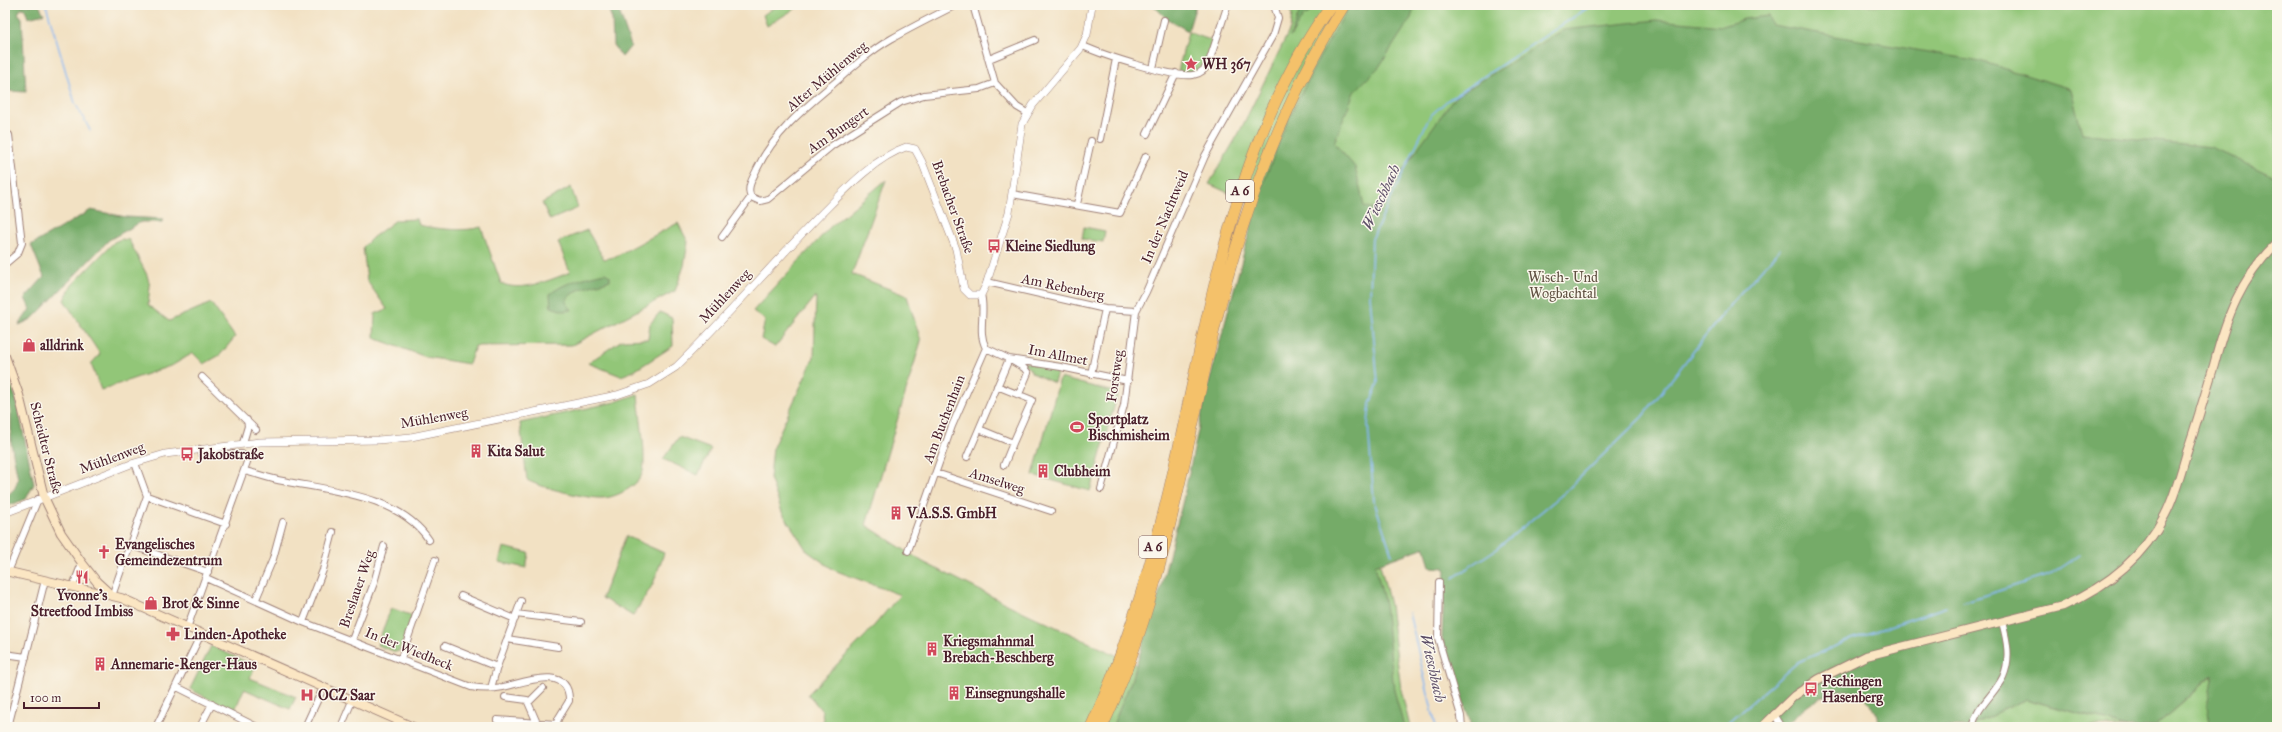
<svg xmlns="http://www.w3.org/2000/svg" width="2282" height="732" font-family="'IM FELL Great Primer',serif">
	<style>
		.green { fill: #92c678; stroke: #6e7252 }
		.forest { fill: #75ab68; stroke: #60654a }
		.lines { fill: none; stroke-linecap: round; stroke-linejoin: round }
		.stream { stroke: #86b8f3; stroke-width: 1.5 }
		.minor-casing { stroke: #9e8077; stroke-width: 8 }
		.tertiary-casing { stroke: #9e8077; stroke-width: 8 }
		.secondary-casing { stroke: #9e8077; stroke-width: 10 }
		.motorway-casing { stroke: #9e8077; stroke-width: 12 }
		.minor { stroke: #fff; stroke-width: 6 }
		.tertiary { stroke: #fff; stroke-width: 7 }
		.secondary { stroke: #fbe6c3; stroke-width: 8 }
		.motorway { stroke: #f4c16a; stroke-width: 11 }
		.labels { text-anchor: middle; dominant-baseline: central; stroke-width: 3; stroke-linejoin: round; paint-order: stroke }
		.shield { fill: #fbf7ec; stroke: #7f6065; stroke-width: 1 }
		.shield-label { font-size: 13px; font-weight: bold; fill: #4a1f2b }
		.poi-label { font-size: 14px; font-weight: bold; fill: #4a1f2b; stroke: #fbf7ec; text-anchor: start }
		.street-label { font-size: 14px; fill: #4a1f2b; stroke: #fbf7ec }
		.park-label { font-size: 14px; fill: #605142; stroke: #fbf7ec }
		.water-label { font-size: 15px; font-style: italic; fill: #5c4d67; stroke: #fbf7ec }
	</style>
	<rect width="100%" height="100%" fill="#fbf7ec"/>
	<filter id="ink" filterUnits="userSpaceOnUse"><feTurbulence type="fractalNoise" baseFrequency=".025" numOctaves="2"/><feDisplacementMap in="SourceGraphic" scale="8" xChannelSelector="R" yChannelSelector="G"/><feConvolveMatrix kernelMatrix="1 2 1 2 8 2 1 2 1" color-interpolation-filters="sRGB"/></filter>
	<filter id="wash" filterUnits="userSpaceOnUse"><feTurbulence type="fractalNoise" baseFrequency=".012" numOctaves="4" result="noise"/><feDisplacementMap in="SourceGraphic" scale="16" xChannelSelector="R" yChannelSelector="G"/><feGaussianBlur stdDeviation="0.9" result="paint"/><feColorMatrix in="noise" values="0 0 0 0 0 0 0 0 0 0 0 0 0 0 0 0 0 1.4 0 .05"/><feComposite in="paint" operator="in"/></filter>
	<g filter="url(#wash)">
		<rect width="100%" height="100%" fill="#f2e1c3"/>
		<path class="green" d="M778,5H801L767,26L763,15Z
			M1284,5H2277V236L1448,540L1378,556L1390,605L1401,689L1410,727H824L822,711L808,694L867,634L900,595L834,570L807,551L782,512L770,478L773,447L814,357L816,296L775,347L761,339L765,320L753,311L830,227L886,180L852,274L907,296L921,341L866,525L923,562L1013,607L1150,671L1270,212L1209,184L1239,133L1290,29L1292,14Z
			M1188,32L1213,41C1207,60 1202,77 1178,71Z
			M571,187L578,208L550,220L542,203Z
			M417,219L419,225C434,229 467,232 481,227L501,283C520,293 551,280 570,272L558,242L587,230L604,259L614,257L678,223L688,242L684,266L675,291L572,345L475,346L469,364L426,357L374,338L375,314L387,309L367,281L363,247L372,238L396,220Z
			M1084,227L1105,231L1103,242L1082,239Z
			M121,239L129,240L147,275L150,286L148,305L169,321L211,303L235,337L220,355L204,364L193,353L173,365L101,390L91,364L100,354L64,300L72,285L114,242Z
			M660,312L672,318L673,346L634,371L621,376L588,363L622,340L648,339L650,324Z
			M1023,362L1058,369L1054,383L1032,373L1029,368L1023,364Z
			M1060,378L1118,393L1090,491L1033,475Z
			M638,394C639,411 648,461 642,474C637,487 615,498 602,498C588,499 539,487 527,480L520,423L615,402Z
			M679,437L711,449L698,475L663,459Z
			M626,536L664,553L653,584L633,616L602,598Z
			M503,547L529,553L526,568L499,562Z
			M391,608L413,616L399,651L396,652L377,645Z
			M211,646L255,666L250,678L296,697L290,709L244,689L234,712L190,689Z
			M2214,675L2207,707L2211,727H2154Z
			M2026,699L2127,727H1967Z"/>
		<path class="forest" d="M5,5H39L44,14L28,18L25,9L22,8L18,13L22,18L26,92L7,91L5,86Z
			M607,5H617L631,46L622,57L613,45L612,19Z
			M1153,5H1196L1188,31L1166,18Z
			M1296,5H1314L1308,14L1304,15L1290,37L1299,13Z
			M1337,5H1415L1411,18L1379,67L1354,92L1334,143L1355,167L1364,206L1377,210L1420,145L1455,97L1563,30L1657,20L1723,26L1744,19L1768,16L1772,25L1980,61L2071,89L2082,133L2211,147L2277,178V727H2211L2207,707L2213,675L2154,727H2127L2026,699L1967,727H1876C1880,716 1875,711 1868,702C1843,672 1804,707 1784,727H1470V721L1442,638L1445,568L1430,567L1425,547L1375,565L1385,604L1394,690L1404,727H1112L1130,684L1160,591L1183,500L1206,394L1260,192L1286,124L1319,58L1347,10Z
			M91,210L126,217L163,219L162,222H141L109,240L41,310L32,319L19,325L30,309L25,298L44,277L31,245Z
			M605,273L610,276V280C597,286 571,287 566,302L572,310L564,311L551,307L550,294C565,282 586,277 605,273Z
			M5,370L16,398L34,484L26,499L5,507V498L15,488L18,479L11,443V416L9,401L5,392Z"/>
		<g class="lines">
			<path class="stream" d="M46,5L75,103L90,130
				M1392,555L1374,501L1368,424L1370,404L1378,383L1370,297L1372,239L1430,116L1448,100L1592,5
				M1453,578L1495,550L1564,493L1642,417L1733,301L1780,249
				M1963,602L2049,575L2080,554
				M1409,613L1436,727
				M1723,727L1798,662L1852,639L1946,607"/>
		</g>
	</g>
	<g filter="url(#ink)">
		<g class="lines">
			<g class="minor-casing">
				<path id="minor" d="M973,5L995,83L1017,107L1027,113
					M1083,46C1103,55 1172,78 1193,75C1200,74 1206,69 1209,62L1227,7
					M989,59L1035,40
					M1153,68L1164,20
					M1147,134L1176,73
					M1100,139L1116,59
					M1012,194L1120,213L1146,156
					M751,197C746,188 753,178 757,169C775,131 807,106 838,80C855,65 872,50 891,39C912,27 934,16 956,5
					M751,197L760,201L768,199L833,145L901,102L924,95L979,89L995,83
					M1077,204L1091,141
					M722,237L751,197
					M5,264L18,253L22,243L9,135
					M987,282L1105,309L1136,311
					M986,348L1009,359L1061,367L1128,381
					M1091,374L1105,309
					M202,377L256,430
					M979,429L1013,443L1032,400L997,386
					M243,443L248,426L247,420
					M967,457L1009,359L1024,368L1028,373L1019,394
					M1004,465L1013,443
					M245,471C258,474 270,479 283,481C332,491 399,495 429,540
					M936,473L1051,511
					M1101,489L1124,405L1136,311L1146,292L1205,156L1273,35L1278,18L1274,5
					M147,496L226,524
					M130,545L208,572
					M908,551L952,426L986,348C977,332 986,311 981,295
					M8,572L38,499
					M206,578L303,622L471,687C482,689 492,689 503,687C522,683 570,663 569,701L558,719L556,727
					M1439,582L1438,638L1461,716L1462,727
					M73,586L82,563
					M112,596L147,496L135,463
					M461,596L515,619
					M256,599L273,559L283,522
					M516,614L581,622
					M303,622L323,570L333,532
					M187,628L247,462V458L242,454H202L199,449
					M507,639L558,647
					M352,640L374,583L384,546
					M445,646L497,667
					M5,654L26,657
					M401,658L435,560
					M177,687L257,727
					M491,688L497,667L521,601
					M505,697L527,700L537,723
					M529,702L543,688
					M1774,714L1782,727
					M497,720L556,724
					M8,727L45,580
					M156,727L201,634
					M200,727L212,704
					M305,727L323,688
					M341,727L352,701
					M1972,727C1977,706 1994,695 2003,677C2011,659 2007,640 2002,622"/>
			</g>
			<g class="tertiary-casing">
				<path id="tertiary" d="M5,513L131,464L165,454L260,442L378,440L411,437L617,395L649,384L676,367C727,317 773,263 823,212C845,190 876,157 906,147L915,149L922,162L956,249L964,289L970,295H981L986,285L1009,213L1022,124L1033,105L1081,48L1087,35L1092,5"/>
			</g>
			<g class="secondary-casing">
				<path id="secondary" d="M5,356L19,395L44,497L61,533L82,563L97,582L110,594
					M5,571L121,598L413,727
					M1762,727L1794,696L1819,679L1866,656L2063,606C2106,587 2143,558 2165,515C2175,496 2181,473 2187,452C2197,423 2205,394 2214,365C2226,318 2241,277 2277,243"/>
			</g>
			<g class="motorway-casing">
				<path id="motorway" d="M1091,727C1130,642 1156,551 1176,460C1211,304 1235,139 1331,5
					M1102,727C1163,599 1184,451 1218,313C1245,204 1284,101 1344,5"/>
			</g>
			<use href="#minor" class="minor"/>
			<use href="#tertiary" class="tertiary"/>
			<use href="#secondary" class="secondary"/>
			<use href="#motorway" class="motorway"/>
		</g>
	</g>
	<defs>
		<g id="sight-bare" transform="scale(1.08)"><path d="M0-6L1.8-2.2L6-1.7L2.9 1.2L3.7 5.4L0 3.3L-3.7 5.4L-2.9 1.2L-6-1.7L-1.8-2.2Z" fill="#d1495b" stroke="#fbf7ec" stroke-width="2.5" paint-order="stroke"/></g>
		<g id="bus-bare" transform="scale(1.08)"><path d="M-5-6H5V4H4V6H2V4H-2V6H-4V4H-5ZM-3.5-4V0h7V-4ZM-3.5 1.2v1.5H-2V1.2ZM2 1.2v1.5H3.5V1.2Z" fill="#d1495b" stroke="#fbf7ec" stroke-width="2.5" paint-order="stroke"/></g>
		<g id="shop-bare" transform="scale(1.08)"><path d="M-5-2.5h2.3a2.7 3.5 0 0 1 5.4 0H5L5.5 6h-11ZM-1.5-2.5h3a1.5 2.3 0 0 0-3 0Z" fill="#d1495b" stroke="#fbf7ec" stroke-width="2.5" paint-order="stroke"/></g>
		<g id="stadium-bare" transform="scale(1.08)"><path d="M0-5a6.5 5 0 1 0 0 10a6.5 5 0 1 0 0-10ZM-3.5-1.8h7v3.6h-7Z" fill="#d1495b" stroke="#fbf7ec" stroke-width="2.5" paint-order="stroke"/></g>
		<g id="building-bare" transform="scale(1.08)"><path d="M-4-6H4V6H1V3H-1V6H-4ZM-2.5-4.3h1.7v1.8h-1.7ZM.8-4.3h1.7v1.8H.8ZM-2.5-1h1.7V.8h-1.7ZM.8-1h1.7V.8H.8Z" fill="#d1495b" stroke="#fbf7ec" stroke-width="2.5" paint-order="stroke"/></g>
		<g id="church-bare" transform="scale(1.08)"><path d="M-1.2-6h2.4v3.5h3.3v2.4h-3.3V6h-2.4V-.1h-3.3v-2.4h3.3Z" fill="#d1495b" stroke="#fbf7ec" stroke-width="2.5" paint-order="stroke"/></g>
		<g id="restaurant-bare" transform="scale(1.08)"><path d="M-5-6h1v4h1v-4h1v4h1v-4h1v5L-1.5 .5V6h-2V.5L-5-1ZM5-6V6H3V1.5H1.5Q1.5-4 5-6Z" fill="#d1495b" stroke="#fbf7ec" stroke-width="2.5" paint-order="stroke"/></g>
		<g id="pharmacy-bare" transform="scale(1.08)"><path d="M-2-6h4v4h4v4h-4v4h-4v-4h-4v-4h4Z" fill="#d1495b" stroke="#fbf7ec" stroke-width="2.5" paint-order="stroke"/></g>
		<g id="hospital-bare" transform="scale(1.08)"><path d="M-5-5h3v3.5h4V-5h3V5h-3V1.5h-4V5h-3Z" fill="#d1495b" stroke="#fbf7ec" stroke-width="2.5" paint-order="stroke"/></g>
	</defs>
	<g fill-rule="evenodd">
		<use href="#sight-bare" x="1191" y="64"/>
		<use href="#bus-bare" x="994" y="246"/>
		<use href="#shop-bare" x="29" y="345"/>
		<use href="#stadium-bare" x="1077" y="427"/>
		<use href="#building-bare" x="476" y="451"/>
		<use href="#bus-bare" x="187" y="454"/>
		<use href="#building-bare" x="1043" y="471"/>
		<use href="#building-bare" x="896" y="513"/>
		<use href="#church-bare" x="104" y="552"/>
		<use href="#restaurant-bare" x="82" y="577"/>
		<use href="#shop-bare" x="151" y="603"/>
		<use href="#pharmacy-bare" x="173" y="634"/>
		<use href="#building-bare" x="932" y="649"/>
		<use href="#building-bare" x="100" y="664"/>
		<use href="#bus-bare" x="1811" y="689"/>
		<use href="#building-bare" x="954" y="693"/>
		<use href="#hospital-bare" x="307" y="695"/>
	</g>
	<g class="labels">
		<g class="shield">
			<rect x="1226" y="180" width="28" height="22" rx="3"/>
			<rect x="1139" y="536" width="28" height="22" rx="3"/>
		</g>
		<g class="shield-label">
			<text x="1240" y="191">A 6</text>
			<text x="1153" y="547">A 6</text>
		</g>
		<g class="poi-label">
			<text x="1202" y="64">WH 367</text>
			<text x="1005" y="246">Kleine Siedlung</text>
			<text x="40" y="345">alldrink</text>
			<text x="1088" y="419">Sportplatz<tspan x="1088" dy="16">Bischmisheim</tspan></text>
			<text x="487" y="451">Kita Salut</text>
			<text x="198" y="454">Jakobstraße</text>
			<text x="1054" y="471">Clubheim</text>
			<text x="907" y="513">V.A.S.S. GmbH</text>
			<text x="115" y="544">Evangelisches<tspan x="115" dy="16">Gemeindezentrum</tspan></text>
			<text x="82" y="595" text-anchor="middle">Yvonne's<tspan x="82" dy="16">Streetfood Imbiss</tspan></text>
			<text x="162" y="603">Brot &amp; Sinne</text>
			<text x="184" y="634">Linden-Apotheke</text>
			<text x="943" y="641">Kriegsmahnmal<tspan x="943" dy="16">Brebach-Beschberg</tspan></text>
			<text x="111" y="664">Annemarie-Renger-Haus</text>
			<text x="1822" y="681">Fechingen<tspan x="1822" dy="16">Hasenberg</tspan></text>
			<text x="965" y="693">Einsegnungshalle</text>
			<text x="318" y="695">OCZ Saar</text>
		</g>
		<g class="street-label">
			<text transform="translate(827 76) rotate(-40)">Alter Mühlenweg</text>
			<text transform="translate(838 130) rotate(-35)">Am Bungert</text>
			<text transform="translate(953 207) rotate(70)">Brebacher Straße</text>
			<text transform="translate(1165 217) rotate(-67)">In der Nachtweid</text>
			<text transform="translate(1063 287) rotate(12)">Am Rebenberg</text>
			<text transform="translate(725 296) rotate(-47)">Mühlenweg</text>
			<text transform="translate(1058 355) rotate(11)">Im Allmet</text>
			<text transform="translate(1115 376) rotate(-82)">Forstweg</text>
			<text transform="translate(434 418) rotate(-10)">Mühlenweg</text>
			<text transform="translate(944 419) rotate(-69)">Am Buchenhain</text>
			<text transform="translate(46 448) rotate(76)">Scheidter Straße</text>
			<text transform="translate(112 458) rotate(-20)">Mühlenweg</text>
			<text transform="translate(997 481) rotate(18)">Amselweg</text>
			<text transform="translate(357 589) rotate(-71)">Breslauer Weg</text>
			<text transform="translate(409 649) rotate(22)">In der Wiedheck</text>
		</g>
		<g class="park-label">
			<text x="1563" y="277">Wisch- Und<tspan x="1563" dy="16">Wogbachtal</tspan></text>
		</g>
		<g class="water-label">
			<text transform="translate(1381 197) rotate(-65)">Wieschbach</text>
			<text transform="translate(1433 668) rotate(77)">Wieschbach</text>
		</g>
	</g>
	<rect width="2282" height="732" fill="none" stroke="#fbf7ec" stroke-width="20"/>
	<path d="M24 702v6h75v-6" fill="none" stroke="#4a1f2b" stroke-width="2"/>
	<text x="30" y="702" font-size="12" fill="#4a1f2b" stroke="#fbf7ec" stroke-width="3" paint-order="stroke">100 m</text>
</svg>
